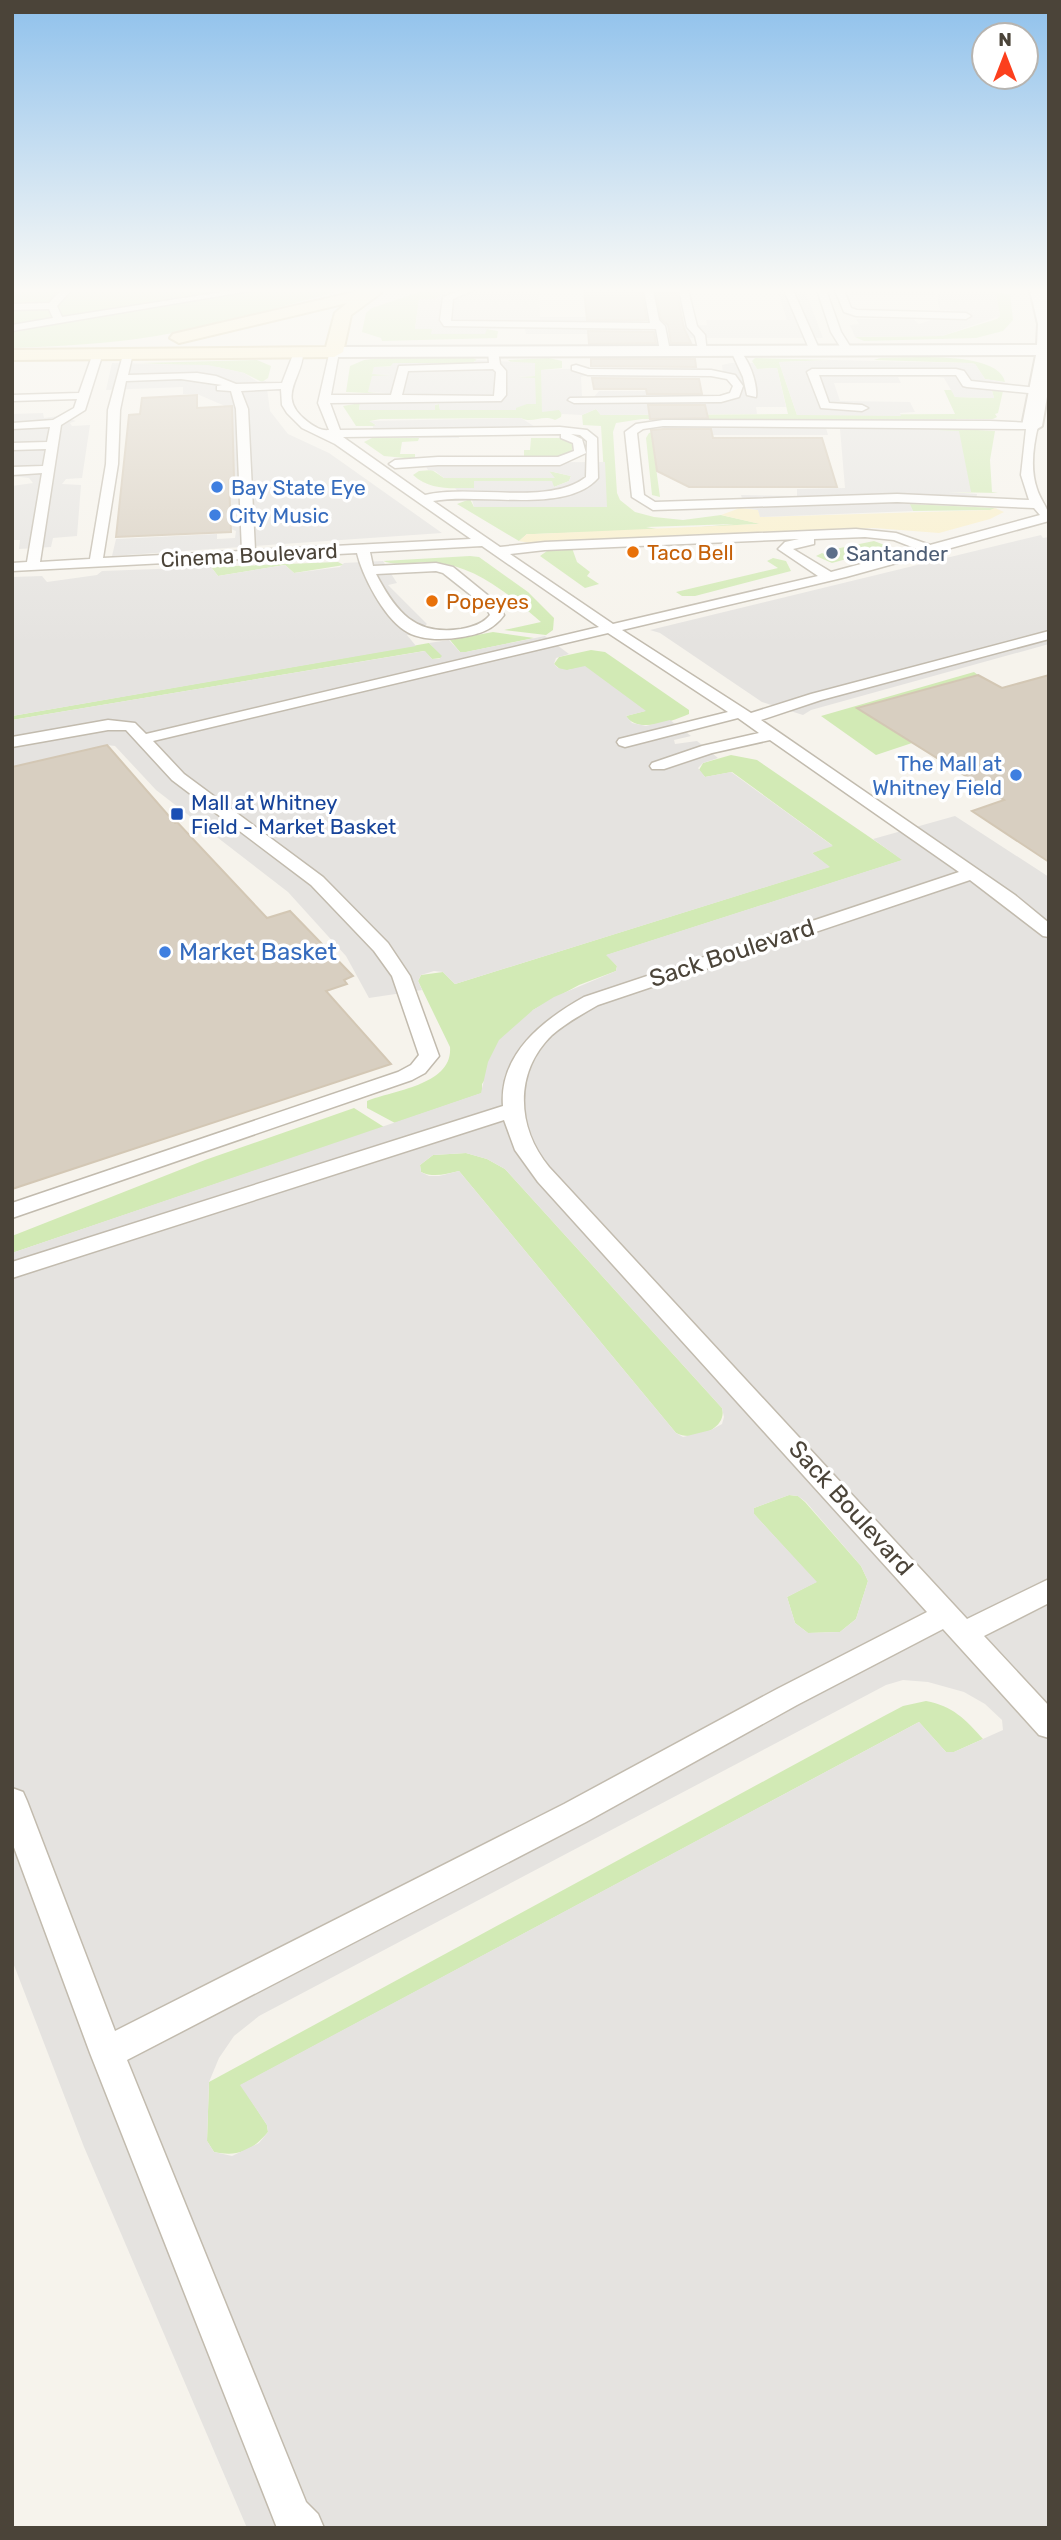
<svg xmlns="http://www.w3.org/2000/svg" width="1061" height="2540" font-family="Rubik,sans-serif">
	<style>
		.green { fill: #d2eab5 }
		.sand { fill: #f9efc9 }
		.parking { fill: #e5e3e0; fill-rule: evenodd }
		.building { fill: #d8cfc1; stroke: #d3c7b4; stroke-width: 2 }
		.lines { fill: none; stroke-linecap: round; stroke-linejoin: round }
		.service-casing { stroke: #c2bbae; stroke-width: 3 }
		.tertiary-casing { stroke: #c2bbae; stroke-width: 4 }
		.secondary-casing { stroke: #d6c79b; stroke-width: 4 }
		.service { fill: #fff; fill-rule: evenodd }
		.tertiary { fill: #fff; fill-rule: evenodd }
		.secondary { fill: #fff3cd; fill-rule: evenodd }
		.shop-dot { fill: #3f7fe0; stroke: #fff; stroke-width: 2.5 }
		.food-dot { fill: #e8710a; stroke: #fff; stroke-width: 2.5 }
		.service-dot { fill: #5c6f8a; stroke: #fff; stroke-width: 2.5 }
		.transit-dot { fill: #1a4fb4; stroke: #fff; stroke-width: 2.5 }
		.labels { text-anchor: middle; dominant-baseline: central; stroke-width: 7; stroke-linejoin: round; paint-order: stroke }
		.far-shop-label { font-size: 21px; fill: #366cbe; stroke: #fff; text-anchor: start }
		.far-food-label { font-size: 21px; fill: #c56008; stroke: #fff; text-anchor: start }
		.far-service-label { font-size: 21px; fill: #4e5e75; stroke: #fff; text-anchor: start }
		.far-street-label { font-size: 21px; fill: #4b4439; stroke: #fff }
		.far-transit-label { font-size: 21px; fill: #164399; stroke: #fff; text-anchor: start }
		.shop-label { font-size: 24px; fill: #366cbe; stroke: #fff; text-anchor: start }
		.street-label { font-size: 24px; fill: #4b4439; stroke: #fff }
	</style>
	<rect width="100%" height="100%" fill="#f6f3ec"/>
	<path class="green" d="M12,290H343C282,306 220,326 156,336C109,344 60,346 12,348Z
		M425,290H452L435,299H419L415,329H432V334H485L486,329L498,331L497,338L382,341L381,338L362,332L366,313L372,308Z
		M981,291L1010,294L1013,320L1003,331L976,338L864,341L855,337L942,336L997,319L1000,316L996,294Z
		M380,358H473L477,360L472,363L374,367L373,374L391,375L368,392L386,394L346,392L350,366L364,360Z
		M549,358L562,361V368L541,370L559,410L562,411L561,417L555,420C543,414 532,424 521,418L380,419L370,421L377,426H356L343,406L360,403L359,410H435V405L439,404L440,410L516,408L517,377L535,376L534,363H512L508,360Z
		M755,358L832,360L779,362L797,415L955,414L944,390H952L955,397L994,398L992,391H1003L998,413L995,414L997,417L993,419H642L616,423L613,432L617,493L620,500L635,512L654,517L683,520L721,515L761,524L737,525L751,531L747,532L692,531L701,527L734,524L646,527L673,532C659,539 607,541 591,537L594,532L534,534H527L519,541L457,504L470,499L474,507H606L601,426L583,425L582,415L596,409L601,415L788,414L777,368L757,369L752,361Z
		M880,358C907,358 998,350 1005,382L985,379L975,364L969,363L874,360Z
		M257,360L271,366L268,378L262,382L244,373L217,367L140,363Z
		M668,428L675,429L652,438L660,497L652,495L646,438L649,433Z
		M940,428L995,431L990,460L992,492L998,493L949,492H971L937,430Z
		M372,438H419L418,441L402,442L400,454H415V459L384,456L364,442Z
		M531,438H559L572,443V451L563,457L524,459V450H530Z
		M432,470L444,478H554L549,471L571,476L569,481L554,487L551,481H475L474,488C451,488 431,491 413,475L419,471Z
		M909,504L997,508L991,510L913,511Z
		M874,541L890,547L832,563L816,556L822,553L829,556L840,553L835,549Z
		M561,548H572L577,562L590,572L587,576L599,584L585,588L540,556L547,551Z
		M470,556L479,557L528,592L554,618L553,630L546,635L504,630L541,622C508,594 477,566 432,562C417,561 397,567 383,561Z
		M773,558L786,561L791,571L695,596H682L676,592L778,568L767,561Z
		M338,562L344,565L294,573L285,565L218,576L211,567Z
		M493,632L534,638L466,652H460L450,640Z
		M429,643L443,656L441,658L432,659L424,651L12,720V716Z
		M591,650L605,652L689,710V714C673,721 637,734 626,716L645,711L585,667L562,671L554,664L559,657Z
		M974,672L978,675L858,708L912,743L876,755L821,716Z
		M731,755L757,760L903,860L607,955L617,966L616,971L579,985L533,1010L482,1084V1093L395,1123L367,1108V1101C394,1090 453,1085 450,1047L418,981L421,975L443,972L455,984L829,867L812,853L832,845L732,772L705,777L699,770L703,763Z
		M354,1108L384,1127L12,1253V1236L205,1160Z
		M466,1153L487,1159L505,1169L722,1408C728,1430 692,1442 676,1433L459,1171C445,1174 434,1178 421,1172L420,1165L433,1155Z
		M789,1495L798,1496L805,1502L861,1566L868,1581L856,1619L840,1632L808,1633L795,1623L787,1597L816,1582L754,1514V1508Z
		M926,1701C953,1706 965,1719 983,1739L954,1752H946L919,1722L241,2085L267,2125L268,2132C252,2151 238,2157 214,2152L207,2141L209,2082L884,1716L903,1706Z"/>
	<path class="sand" d="M740,508L758,510L761,517L990,510L995,508L1004,512L990,519L939,533L874,528L530,543L519,541L527,534H534L760,524L721,515Z"/>
	<path class="parking" d="M452,290H539L540,317H641L645,329L642,330V334H526L525,329H487L485,334H431L432,329H415L419,299H435L440,294Z
		M780,290H805L823,338H692L686,336L684,325H707L706,320H787L778,292Z
		M849,290H995L981,292L996,294L1000,316L942,336L855,337L850,325L859,324L856,319H913L919,324L958,311L940,310L938,303L937,292L955,291L953,290H933L934,295H851Z
		M477,360L535,363V376L517,377L535,378L536,404H527L516,408V410H440L439,404L435,405V410H359L360,404L355,402L357,394L386,393L368,392L372,376L391,375L372,374L374,367H390L393,363H472Z
		M832,360L969,363L975,364L985,379L1008,383L1007,391H992L994,398L955,397L944,378L938,377H898L901,383H834L840,401L910,402L915,412L900,413L901,416L797,415L779,362Z
		M112,363L208,365L244,373L258,382L266,381L270,411L288,434L329,453L442,533L112,556L116,539L217,534V539L235,538L236,531L231,529L229,480L233,478L234,468L229,466L228,412L232,411V406H225L197,394H183V387L106,390Z
		M731,363H753L757,369L777,368L786,407H756L757,414L601,415L596,409L582,415L562,414L559,410L542,412L541,370L590,368L591,374L581,377L582,396L587,398H593L599,391H680L675,397L724,400L734,399L742,393V384L723,373L722,365Z
		M43,413L44,418L59,416L76,421L70,423L72,426L90,425L82,478L66,479L62,484L81,485L77,536L53,538L51,547L19,549L20,540H12V486L33,483L29,478L12,476V414Z
		M521,418L540,430L459,434V438H372L373,426L376,425L369,421Z
		M663,419H956L959,428L937,430L959,431L971,492H949L977,494L976,500L910,504L913,511L760,517L758,510L745,508L741,495L797,496V489L845,488L840,429L826,428L828,435H676L674,428H664Z
		M605,462L607,507H474L472,500L464,499L455,488H474V481H552L554,487L569,481L571,476L549,471L555,478H444L435,471L428,470L424,463Z
		M1041,535L1043,538L1049,537V644L811,710L803,715L762,702L660,633L650,630Z
		M383,561L397,583L388,585L427,624L414,635H407L416,646L12,716V577L42,576L47,582L97,575L102,571L211,567L218,576L285,565L294,573L340,567L344,563Z
		M545,636L569,654L556,658L554,664L558,668L567,670L585,666L646,711L626,716L632,723L646,726L670,720L691,736L674,740L675,744L697,741L718,758L703,763L698,768L705,777L731,772L833,846L812,853L830,867L455,984L443,972L434,971L421,975L418,981L422,990L369,998L346,956L288,892L156,790L115,746L107,745L12,767V720L425,651L432,659H439L442,656L429,643L449,640L460,652H466Z
		M955,816L1049,877V2528H247L84,2147L12,1960V1253L481,1093L488,1062L499,1040L533,1010L554,997L616,971L617,966L606,955L902,860L873,839ZM466,1153L487,1159L505,1169L722,1408L724,1417L722,1424L711,1430L683,1437L676,1433L459,1171L439,1176H429L421,1172L420,1165L433,1155ZM789,1495L798,1496L806,1502L861,1566L868,1581L856,1619L840,1632L808,1633L795,1623L787,1597L817,1582L754,1514V1508ZM903,1680L928,1682L964,1692L985,1704L1002,1720L1003,1730L954,1752H946L919,1722L240,2085L267,2125L268,2132L259,2143L232,2156L214,2152L207,2141L209,2082L219,2058L234,2036L259,2016L886,1685Z"/>
	<path class="building" d="M584,290H636L637,293H642L647,320H587Z
		M656,293H677L684,328L691,343H671L668,325L661,319Z
		M588,331L654,332L656,343L589,344Z
		M591,359H695L696,367L591,366Z
		M592,378L699,379L702,394H647L646,389H594Z
		M197,395V408L232,406L234,478L229,480L231,532L116,537L129,415L140,414L142,398Z
		M648,405H705L708,418L650,419Z
		M663,429H711L713,438H822L837,487H689L657,471L651,430Z
		M978,675L1002,688L1049,675V862L972,811L1004,800L857,708Z
		M107,745L175,823L177,822L267,918L290,911L353,976L344,980L347,984L326,991L391,1064L12,1189V767Z"/>
	<g class="lines">
		<g class="service-casing">
			<path id="service" d="M61,290H71L57,306L62,317L235,290H255L12,331V325L53,318L49,309L12,310V304L49,303Z
				M461,290H474L453,299L451,321L650,323L644,290H653L659,320L665,326L670,351L665,354L660,351L656,329L444,326L440,320L443,297Z
				M679,290H688L697,326L705,335L707,353H699L695,336L687,327Z
				M784,290H793L820,351L819,353L810,351Z
				M817,290H826L841,332L853,351L852,353H844L831,332Z
				M835,290H844L851,308L857,310L966,313L971,316L966,319L856,316L844,312Z
				M1040,290H1049V293L1042,292Z
				M493,348L498,351L500,364L506,371V395L501,401L330,403L340,430L560,427L587,430L597,438L598,478C566,515 479,492 433,501L500,547L545,542L856,529L896,533L930,545L1040,515L1034,508L897,502L653,510L632,497L625,432L636,424L663,420L990,421L1032,423L1038,426C1033,447 1030,469 1037,489C1041,502 1049,507 1049,521L846,577L622,630L751,713L811,694L1049,631V639L821,700L761,720L1015,895L1049,923V937L1043,936L970,880L598,1005C582,1014 566,1023 552,1035C514,1072 516,1127 549,1167L967,1619L1049,1579V1603L984,1636L1049,1706V1738L1039,1735L943,1629L797,1705L586,1822L127,2060L306,2502L318,2514L324,2528H277L90,2053L12,1842V1788L23,1792L27,1801L115,2031L564,1804L777,1689L927,1612L538,1182L515,1150L504,1120L12,1278V1262L503,1106C499,1054 543,1020 584,997L959,872L770,740L712,753L664,769H652L650,766L652,763L702,746L759,733L738,718L625,747L619,745L617,742L619,739L728,712L608,633L153,741L184,774L323,877L388,943L410,976L439,1056L425,1073L412,1080L12,1218V1203L398,1072L411,1065L419,1055L392,976L374,951L311,885L172,780L126,730H108L12,747V737L108,720L135,723L146,734L599,627L482,546L370,552L373,566L436,563L453,567L496,602L504,615C493,630 480,634 462,637C445,640 419,641 404,630C383,616 362,575 357,553L12,571V563L27,562L42,473L12,475V467L43,466L46,449L12,450V443L47,442L50,427L12,429V423L53,420L74,408L77,399L12,401V395L79,393L93,353L98,350L103,353L85,410L61,425L40,562L90,559L106,464L108,410L124,351L133,353L128,375L197,373L216,376L236,384L282,383L294,352L303,350C305,377 273,396 308,422C315,427 321,431 329,430L318,403L330,350L339,352L331,395H391L399,366L489,363L488,351ZM493,369L496,372L494,396L402,395L408,371ZM181,379L222,385L217,386V390L231,391L236,409L242,551L103,558L118,464L120,410L126,381ZM281,389L282,405L287,413L302,428L335,444L471,539L255,550L248,409L241,391ZM663,426L1026,429L1021,475L1029,500L897,494L655,502L644,495L637,433L643,429ZM561,434V438L573,443L574,451L558,457H438L395,460L389,464L395,468L438,465H560L586,453L582,439L571,434L580,435L587,441L586,477C550,506 471,484 425,495L343,437ZM865,537L894,540L917,549L831,572L793,549L814,544V539ZM799,539L785,542L778,549L818,576L613,624L510,554L545,550ZM436,571L443,573L486,607L490,615C483,624 472,627 461,629C415,636 396,612 376,574Z
				M736,348C748,355 758,384 756,397L747,395L743,377L731,351Z
				M576,365L589,369L711,370L735,375L743,386L739,397L721,402L574,403L568,400L570,398L720,396L730,393L733,386L727,379L711,376L588,375L572,370V366Z
				M812,369H956L964,371L971,381L1038,388L1043,391L1038,394L967,387L963,386L956,375H819L829,403L862,405L868,408L862,411L821,408L807,372Z"/>
		</g>
		<g class="tertiary-casing">
			<path id="tertiary" d="M1030,290H1046L1049,301V385L1042,426L1032,432L1022,426L1036,355L334,357L325,352L334,347L1037,345L1038,324Z"/>
		</g>
		<g class="secondary-casing">
			<path id="secondary" d="M363,290H379L381,293L351,315L343,352L334,357L12,360V350L326,347L335,313L347,303L179,343L170,338L173,334Z"/>
		</g>
		<use href="#service" class="service"/>
		<use href="#tertiary" class="tertiary"/>
		<use href="#secondary" class="secondary"/>
	</g>
	<linearGradient id="sky" x2="0" y2="1"><stop stop-color="#8fc1ec"/><stop offset="0.45" stop-color="#fbfaf6"/><stop offset="1" stop-color="#fbfaf6" stop-opacity="0"/></linearGradient>
	<rect width="1061" height="645" fill="url(#sky)"/>
	<g class="shop-dot">
		<circle cx="217" cy="487" r="7"/>
		<circle cx="215" cy="515" r="7"/>
		<circle cx="1016" cy="775" r="7"/>
		<circle cx="165" cy="952" r="7"/>
	</g>
	<g class="food-dot">
		<circle cx="633" cy="552" r="7"/>
		<circle cx="432" cy="601" r="7"/>
	</g>
	<circle class="service-dot" cx="832" cy="553" r="7"/>
	<rect class="transit-dot" x="170" y="807" width="14" height="14" rx="3.5"/>
	<g class="labels">
		<g class="far-shop-label">
			<text x="231" y="487">Bay State Eye</text>
			<text x="229" y="515">City Music</text>
			<text x="1002" y="763" text-anchor="end">The Mall at<tspan x="1002" dy="24">Whitney Field</tspan></text>
		</g>
		<g class="far-food-label">
			<text x="647" y="552">Taco Bell</text>
			<text x="446" y="601">Popeyes</text>
		</g>
		<g class="far-service-label">
			<text x="846" y="553">Santander</text>
		</g>
		<g class="far-street-label">
			<text transform="translate(249 555) rotate(-3)">Cinema Boulevard</text>
		</g>
		<g class="far-transit-label">
			<text x="191" y="802">Mall at Whitney<tspan x="191" dy="24">Field - Market Basket</tspan></text>
		</g>
		<g class="shop-label">
			<text x="179" y="952">Market Basket</text>
		</g>
		<g class="street-label">
			<text transform="translate(732 953) rotate(-18)">Sack Boulevard</text>
			<text transform="translate(851 1508) rotate(48)">Sack Boulevard</text>
		</g>
	</g>
	<rect width="1061" height="2540" fill="none" stroke="#4b4439" stroke-width="28"/>
	<g transform="translate(1005 56)"><circle r="33" fill="#ffffff" stroke="#b7b4b0" stroke-width="2"/>
	<path d="M0-5L12 26L0 18L-12 26Z" fill="#fc3f1d"/>
	<text y="-10" font-size="19" font-weight="bold" text-anchor="middle" fill="#4b4439">N</text>
	</g>
</svg>
